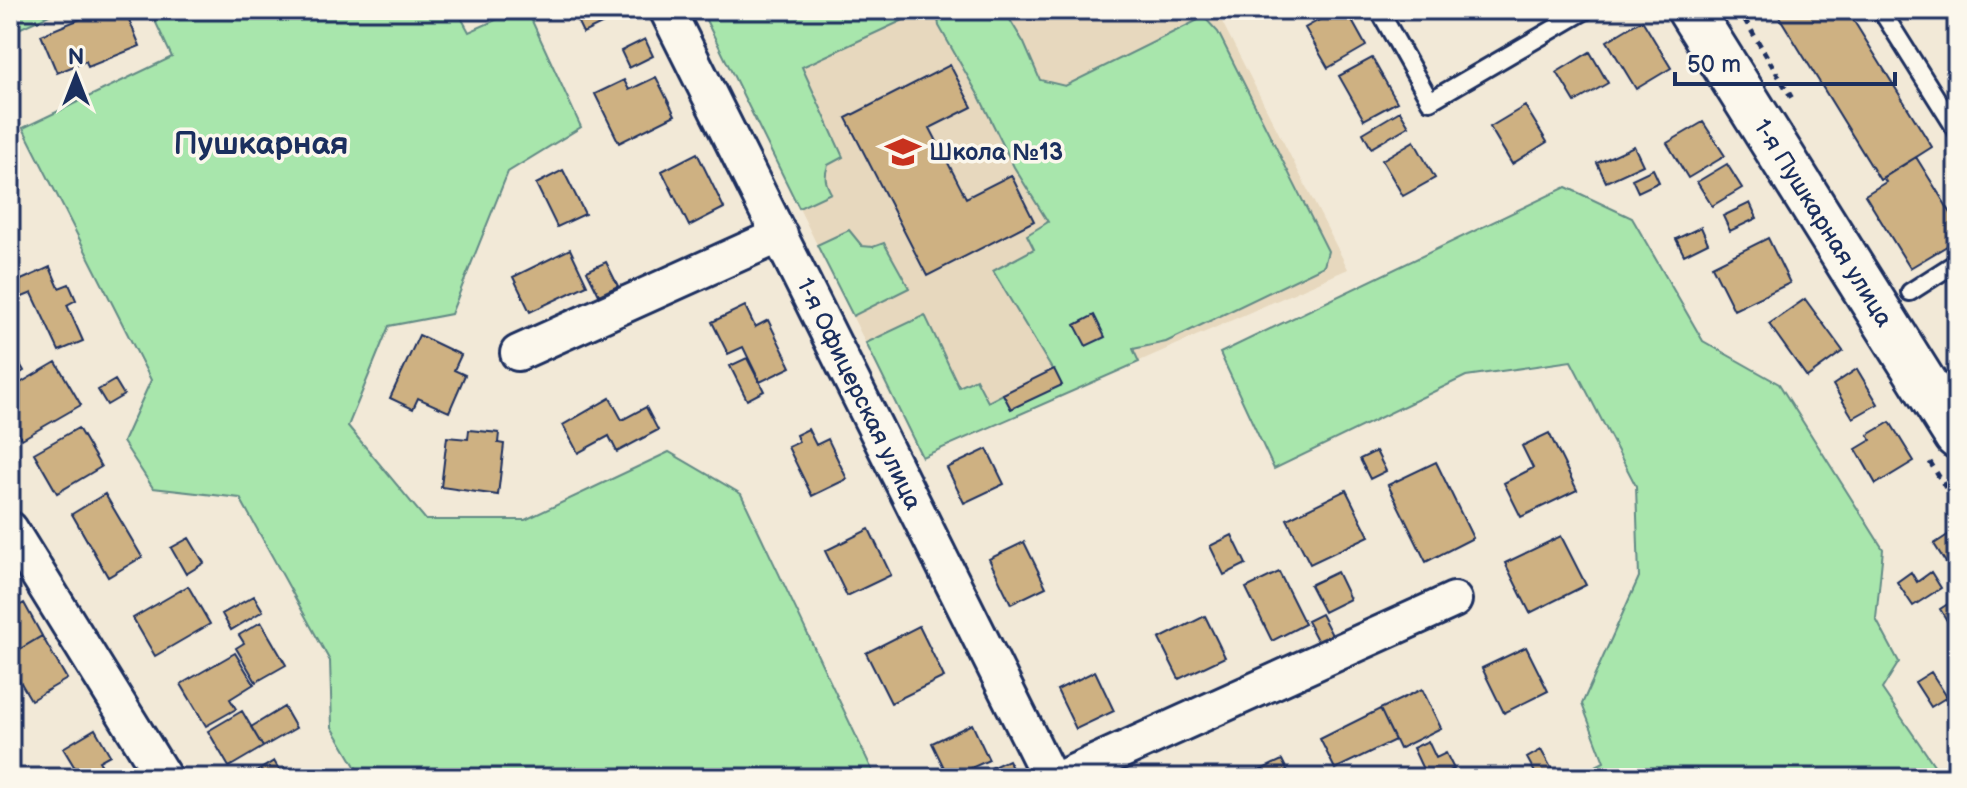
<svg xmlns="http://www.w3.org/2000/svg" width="1967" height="788" font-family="'Balsamiq Sans',sans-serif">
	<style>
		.built { fill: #e7d8be }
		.green { fill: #a8e6ac; stroke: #628a85; stroke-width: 2 }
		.building { fill: #ceb182; stroke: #1b2f5e; stroke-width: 2 }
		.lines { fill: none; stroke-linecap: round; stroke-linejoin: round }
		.service-casing { stroke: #1b2f5e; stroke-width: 22 }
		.minor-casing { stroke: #1b2f5e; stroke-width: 40 }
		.secondary-casing { stroke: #1b2f5e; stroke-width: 50 }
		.path { stroke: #1b2f5e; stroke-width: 5; stroke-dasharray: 6 6; stroke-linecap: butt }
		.service { stroke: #fbf7ec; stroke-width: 16 }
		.minor { stroke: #fbf7ec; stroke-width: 34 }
		.secondary { stroke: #fbf7ec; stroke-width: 44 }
		.labels { text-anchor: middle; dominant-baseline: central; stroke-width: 7; stroke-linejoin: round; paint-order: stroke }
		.poi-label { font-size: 24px; font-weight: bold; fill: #1b2f5e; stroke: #fbf7ec; text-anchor: start }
		.street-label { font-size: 24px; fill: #1b2f5e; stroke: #fbf7ec }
		.district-label { font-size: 32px; font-weight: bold; fill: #1b2f5e; stroke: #fbf7ec }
	</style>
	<rect width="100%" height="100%" fill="#f2e9d7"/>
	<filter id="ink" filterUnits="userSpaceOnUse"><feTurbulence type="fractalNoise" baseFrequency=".0125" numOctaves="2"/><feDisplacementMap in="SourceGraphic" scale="16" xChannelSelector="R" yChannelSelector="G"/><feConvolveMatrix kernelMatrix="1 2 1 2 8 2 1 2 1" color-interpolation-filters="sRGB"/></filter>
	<g filter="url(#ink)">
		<path class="built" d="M701,10H1216L1348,269L922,457Z"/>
		<path class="green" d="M10,10H60L10,33Z
			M150,10H457L469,32L518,10H527L581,127L508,172L451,314L389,326L348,426L426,520H525L669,452L741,494L876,778H362L332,727L330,661L240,498L153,488L123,442L151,380L23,128L172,57Z
			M701,10H925L802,67L843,157L828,165C824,177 825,182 831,193L799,208Z
			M937,10H1004L1024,43L1040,80L1065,86L1204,17L1218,32L1328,251L1324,266L1166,342L1133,349L1139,362L922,457L866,343L925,315L959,387L976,379L988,402L1003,394L1011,409L1061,384L993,271L1034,249L1027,235L1048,222L1014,167L980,98L939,26Z
			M1566,187L1632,218L1703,341L1779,384L1883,549L1876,619L1899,662L1882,689L1943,778H1572L1604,762L1582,704L1639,577L1636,486L1571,361L1466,376L1274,469L1220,353Z
			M849,230L862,246L873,247L884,243L909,288L853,316L817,245Z"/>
		<path class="building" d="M102,10H125L140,46L88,67L86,61L57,73L41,35Z
			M572,10H612L616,17L583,33Z
			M1337,10H1346L1366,46L1328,68L1305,28Z
			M1775,10H1847L1932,147L1880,180Z
			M1642,20L1671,68L1636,89L1607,41Z
			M645,39L653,56L629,68L621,51Z
			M1590,52L1608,83L1575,102L1557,72Z
			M1372,58L1397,102L1364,120L1339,76Z
			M950,65L972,107L930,128L966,198L1011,175L1034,221L927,276L846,118Z
			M656,77L675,115L619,143L595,94L624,80L629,90Z
			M1525,106L1547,142L1512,164L1490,127Z
			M1400,111L1409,126L1371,148L1363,133Z
			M1703,122L1725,156L1688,178L1667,143Z
			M1414,141L1435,178L1403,196L1382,160Z
			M1634,146L1643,165L1606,182L1597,163Z
			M697,153L724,208L689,226L662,171Z
			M1916,157L1957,223V240L1910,268L1865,195L1886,182L1883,177Z
			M1727,164L1742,188L1712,206L1697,182Z
			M1653,169L1659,182L1638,192L1632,179Z
			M563,170L585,214L557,227L536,184Z
			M1750,203L1757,218L1730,231L1723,216Z
			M1701,227L1708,243L1684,255L1676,239Z
			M1768,238L1790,283L1734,310L1712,266Z
			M570,249L587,285L530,312L513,277Z
			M606,262L618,286L599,295L587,271Z
			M50,267L59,288L69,284L76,300L67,305L83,341L59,351L32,293L10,302V285Z
			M1805,299L1843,351L1807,377L1769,324Z
			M745,306L755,327L768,320L791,367L760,382L743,347L728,354L712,322Z
			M1094,315L1105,337L1086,346L1075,325Z
			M419,335L461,355L454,370L465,375L449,412L418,398L413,409L390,398Z
			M13,352L24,371L10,379V354Z
			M747,358L764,391L747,400L730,366Z
			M56,362L81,405L22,439L10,418V389Z
			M1054,369L1062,385L1011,409L1003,394Z
			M1857,369L1878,404L1853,418L1833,385Z
			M115,380L124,395L107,405L98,390Z
			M610,398L622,420L646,407L658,430L617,452L609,436L578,453L563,425Z
			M1890,422L1914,461L1876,484L1856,449L1871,440L1868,435Z
			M78,428L101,467L57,493L34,453Z
			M808,429L816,445L828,439L847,479L812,496L788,447L799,442L796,435Z
			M469,430L499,433L498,443L504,444L498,495L441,487L447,437L468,439Z
			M1549,433L1577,490L1521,517L1504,483L1533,468L1522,446Z
			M987,449L1004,484L964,503L947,468Z
			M1376,451L1386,471L1370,479L1360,459Z
			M1436,462L1473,538L1426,562L1388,485Z
			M1346,490L1369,536L1310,564L1287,519Z
			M105,494L142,557L108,577L72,514Z
			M869,529L891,575L847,596L825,551Z
			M1957,529V580L1934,544Z
			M1232,535L1246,564L1224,575L1210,546Z
			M1561,536L1586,585L1530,613L1505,563Z
			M189,538L204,563L186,574L171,548Z
			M1024,542L1046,587L1011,604L989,559Z
			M1279,572L1305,624L1272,641L1246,588Z
			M1337,572L1350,599L1324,612L1310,585Z
			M1911,572L1917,582L1931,572L1941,588L1913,606L1897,582Z
			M188,586L210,624L155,656L133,618Z
			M254,596L263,611L231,630L222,614Z
			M1957,598V620L1949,624L1940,609Z
			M24,603L42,636L10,655V611Z
			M1321,614L1332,635L1318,642L1307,621Z
			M1205,616L1225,657L1179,679L1159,639Z
			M261,622L286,665L256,682L236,648L244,643L239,635Z
			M919,626L944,677L891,703L866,653Z
			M42,636L67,679L31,700L18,678L12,682L10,678V655Z
			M1526,647L1548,691L1504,713L1482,668Z
			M235,653L254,684L230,699L236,709L206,726L181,684Z
			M1095,671L1114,711L1076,729L1057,690Z
			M1931,672L1947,697L1931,707L1915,682Z
			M1422,689L1441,728L1399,749L1380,709Z
			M284,707L296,728L263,747L251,727Z
			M1380,709L1395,740L1335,769L1320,739Z
			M242,711L263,747L229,767L208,731Z
			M972,724L989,760L949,778L932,743Z
			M95,729L110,755L99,761L104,769L89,778H81L63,748Z
			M1428,741L1436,758L1446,753L1454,769L1436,778H1427L1413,748Z
			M1541,750L1554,773L1545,778H1538L1527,758Z
			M1008,760L1014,772L1001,778H985L982,772Z
			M1282,760L1291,778H1244Z
			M274,761L284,778H246Z
			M118,766L125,778H97Z"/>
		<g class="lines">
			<g class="service-casing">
				<path id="service" d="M1379,10L1430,101L1586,10
					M1881,10L1957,131
					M1910,292L1957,262"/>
			</g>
			<g class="minor-casing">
				<path id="minor" d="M667,10L1050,778
					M518,353L780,235
					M10,529L164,778
					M1061,778L1454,600"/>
			</g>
			<g class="secondary-casing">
				<path id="secondary" d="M1690,10L1957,436"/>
			</g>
			<path class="path" d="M1739,10L1793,100
				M1930,462L1957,506"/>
			<use href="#service" class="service"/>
			<use href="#minor" class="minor"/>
			<use href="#secondary" class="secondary"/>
		</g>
	</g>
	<defs>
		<g id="school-bare" transform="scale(2.76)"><path d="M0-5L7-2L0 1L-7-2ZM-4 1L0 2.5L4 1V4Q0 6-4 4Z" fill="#c8321e" stroke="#fbf7ec" stroke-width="2.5" paint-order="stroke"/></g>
	</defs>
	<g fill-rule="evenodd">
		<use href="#school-bare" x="903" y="152"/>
	</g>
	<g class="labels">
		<g class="poi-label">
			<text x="929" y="152">Школа №13</text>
		</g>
		<g class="street-label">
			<text transform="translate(1823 223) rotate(58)">1-я Пушкарная улица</text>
			<text transform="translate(859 394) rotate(64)">1-я Офицерская улица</text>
		</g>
		<g class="district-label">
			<text x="261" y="144">Пушкарная</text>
		</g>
	</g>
	<rect width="1967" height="788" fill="none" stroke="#fbf7ec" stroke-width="40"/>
	<rect x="20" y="20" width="1927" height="748" fill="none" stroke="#1b2f5e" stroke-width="3" filter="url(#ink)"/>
	<g transform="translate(76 76)" stroke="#fbf7ec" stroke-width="6" paint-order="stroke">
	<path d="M0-6L14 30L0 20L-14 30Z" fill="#1b2f5e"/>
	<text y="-12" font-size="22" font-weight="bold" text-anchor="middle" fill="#1b2f5e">N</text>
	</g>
	<path d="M1675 72v12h220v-12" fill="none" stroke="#1b2f5e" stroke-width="4"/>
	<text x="1687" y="72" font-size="24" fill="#1b2f5e" stroke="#fbf7ec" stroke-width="6" paint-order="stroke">50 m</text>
</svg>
